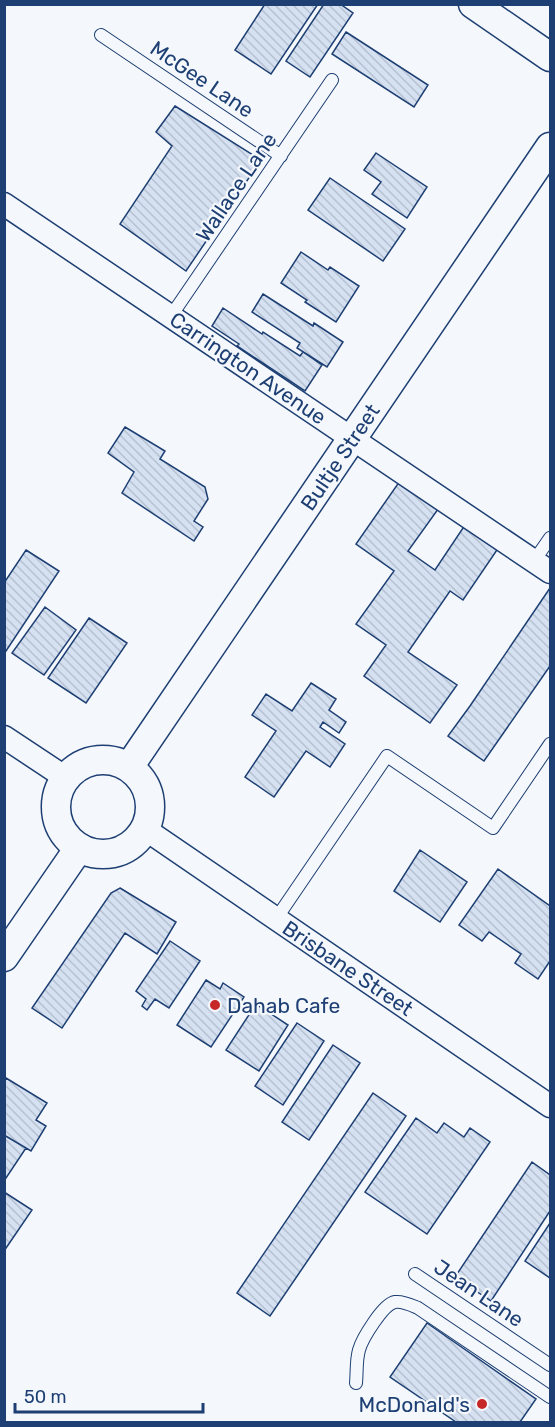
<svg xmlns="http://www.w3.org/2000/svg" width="555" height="1427" font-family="Rubik,sans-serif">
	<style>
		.building { fill: url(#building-back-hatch); stroke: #1d3f73; stroke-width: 1.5 }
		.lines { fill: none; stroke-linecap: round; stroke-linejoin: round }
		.service-casing { stroke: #1d3f73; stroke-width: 14 }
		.minor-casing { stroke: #1d3f73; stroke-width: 25 }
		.tertiary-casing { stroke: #1d3f73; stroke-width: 31 }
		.service { stroke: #f4f7fb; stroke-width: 12 }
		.minor { stroke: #f4f7fb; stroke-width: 22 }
		.tertiary { stroke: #f4f7fb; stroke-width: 28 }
		.poi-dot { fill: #c62828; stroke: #f4f7fb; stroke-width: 2 }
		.labels { text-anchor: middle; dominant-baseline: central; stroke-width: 4.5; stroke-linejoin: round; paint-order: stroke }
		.street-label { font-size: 21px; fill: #1d3f73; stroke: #f4f7fb }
		.poi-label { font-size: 21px; fill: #1d3f73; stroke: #f4f7fb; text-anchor: start }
	</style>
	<defs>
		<pattern id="building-back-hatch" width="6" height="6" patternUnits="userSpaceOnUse" patternTransform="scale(1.5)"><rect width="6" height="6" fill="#d5e0f0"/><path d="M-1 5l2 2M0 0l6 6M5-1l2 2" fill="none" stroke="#b6c1d1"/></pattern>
	</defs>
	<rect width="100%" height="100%" fill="#f4f7fb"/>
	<path class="building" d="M265,4H318L271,74L235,50Z
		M324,4H340L353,13L310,77L286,61Z
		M346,32L428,85L414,107L332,54Z
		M175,106L261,160L186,271L120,224L172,146L156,132Z
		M376,153L427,187L407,218L372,194L381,182L364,170Z
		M330,178L405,229L383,261L308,210Z
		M301,252L328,270L330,267L359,286L336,322L305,302L307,300L281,283Z
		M263,294L313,326L314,323L343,342L327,367L297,348L300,343L252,312Z
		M223,308L262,334L263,332L300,356L303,352L322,365L305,391L237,346L239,344L212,326Z
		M125,427L165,451L160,459L205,487L208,499L194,521L203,527L194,541L122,493L134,472L108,453Z
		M402,478L441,505L408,551L435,570L465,525L499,547L463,600L450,591L408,652L457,685L430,723L364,676L386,645L356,624L394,571L356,544Z
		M26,550L59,571L4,654V583Z
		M550,588V666L484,761L448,736L470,706Z
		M45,607L76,630L44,675L12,653Z
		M89,618L127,643L86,703L48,678Z
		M311,683L336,699L329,710L346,722L339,733L323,722L320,727L345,744L330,767L306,751L274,797L245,777L276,731L252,715L266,694L292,711Z
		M420,850L467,882L440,922L394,891Z
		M498,869L550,906V961L538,979L515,963L521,954L489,932L482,941L459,925Z
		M120,888L176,922L157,954L125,933L62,1028L32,1008L111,893Z
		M170,941L200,961L169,1008L155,999L147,1010L142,1006L146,999L136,991Z
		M206,980L220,989L223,983L244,997L211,1047L177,1025Z
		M256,1004L288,1025L259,1071L226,1050Z
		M297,1023L324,1041L283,1105L255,1086Z
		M333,1045L360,1063L309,1140L282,1122Z
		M6,1078L47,1103L36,1120L46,1126L31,1151L4,1135V1081Z
		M373,1093L406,1116L270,1316L237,1293Z
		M416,1118L437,1133L444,1123L464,1137L470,1128L490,1142L427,1234L365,1192Z
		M4,1135L26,1148L4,1181Z
		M532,1162L550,1175V1211L491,1301L455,1277Z
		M4,1192L32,1210L4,1251Z
		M550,1223V1278L525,1261Z
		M427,1323L536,1399L520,1422H456L390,1377Z"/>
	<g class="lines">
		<g class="service-casing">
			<path id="service" d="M101,35L281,156
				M171,316L332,80
				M534,561L550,538
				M276,919L387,756L493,828L550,744
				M415,1274L550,1365
				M356,1383C357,1373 356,1360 359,1350C362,1339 383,1304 395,1302C403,1301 411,1305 418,1308L550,1397"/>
		</g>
		<g class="minor-casing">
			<path id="minor" d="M4,204L550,572
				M4,737L66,778
				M145,829L550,1106"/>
		</g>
		<g class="tertiary-casing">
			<path id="tertiary" d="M473,4L550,57
				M56 807a47 47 0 1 1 94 0a47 47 0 1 1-94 0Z
				M129,767L550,147
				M4,957L79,848"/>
		</g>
		<use href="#service" class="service"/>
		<use href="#minor" class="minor"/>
		<use href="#tertiary" class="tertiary"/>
	</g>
	<g class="poi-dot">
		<circle cx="215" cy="1005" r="6"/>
		<circle cx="482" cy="1404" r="6"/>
	</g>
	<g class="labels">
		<g class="street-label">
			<text transform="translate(202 79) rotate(34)">McGee Lane</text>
			<text transform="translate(236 187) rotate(-56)">Wallace Lane</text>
			<text transform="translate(248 368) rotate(34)">Carrington Avenue</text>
			<text transform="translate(340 457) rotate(-56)">Bultje Street</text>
			<text transform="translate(348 968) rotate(34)">Brisbane Street</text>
			<text transform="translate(479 1293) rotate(34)">Jean Lane</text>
		</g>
		<g class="poi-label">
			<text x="227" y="1005">Dahab Cafe</text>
			<text x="470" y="1404" text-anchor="end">McDonald's</text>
		</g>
	</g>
	<rect width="555" height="1427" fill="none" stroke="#1d3f73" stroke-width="12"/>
	<path d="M15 1403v9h188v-9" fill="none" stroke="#1d3f73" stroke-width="3"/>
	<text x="24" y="1403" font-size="18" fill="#1d3f73" stroke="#f4f7fb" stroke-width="4.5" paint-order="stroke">50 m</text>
</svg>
